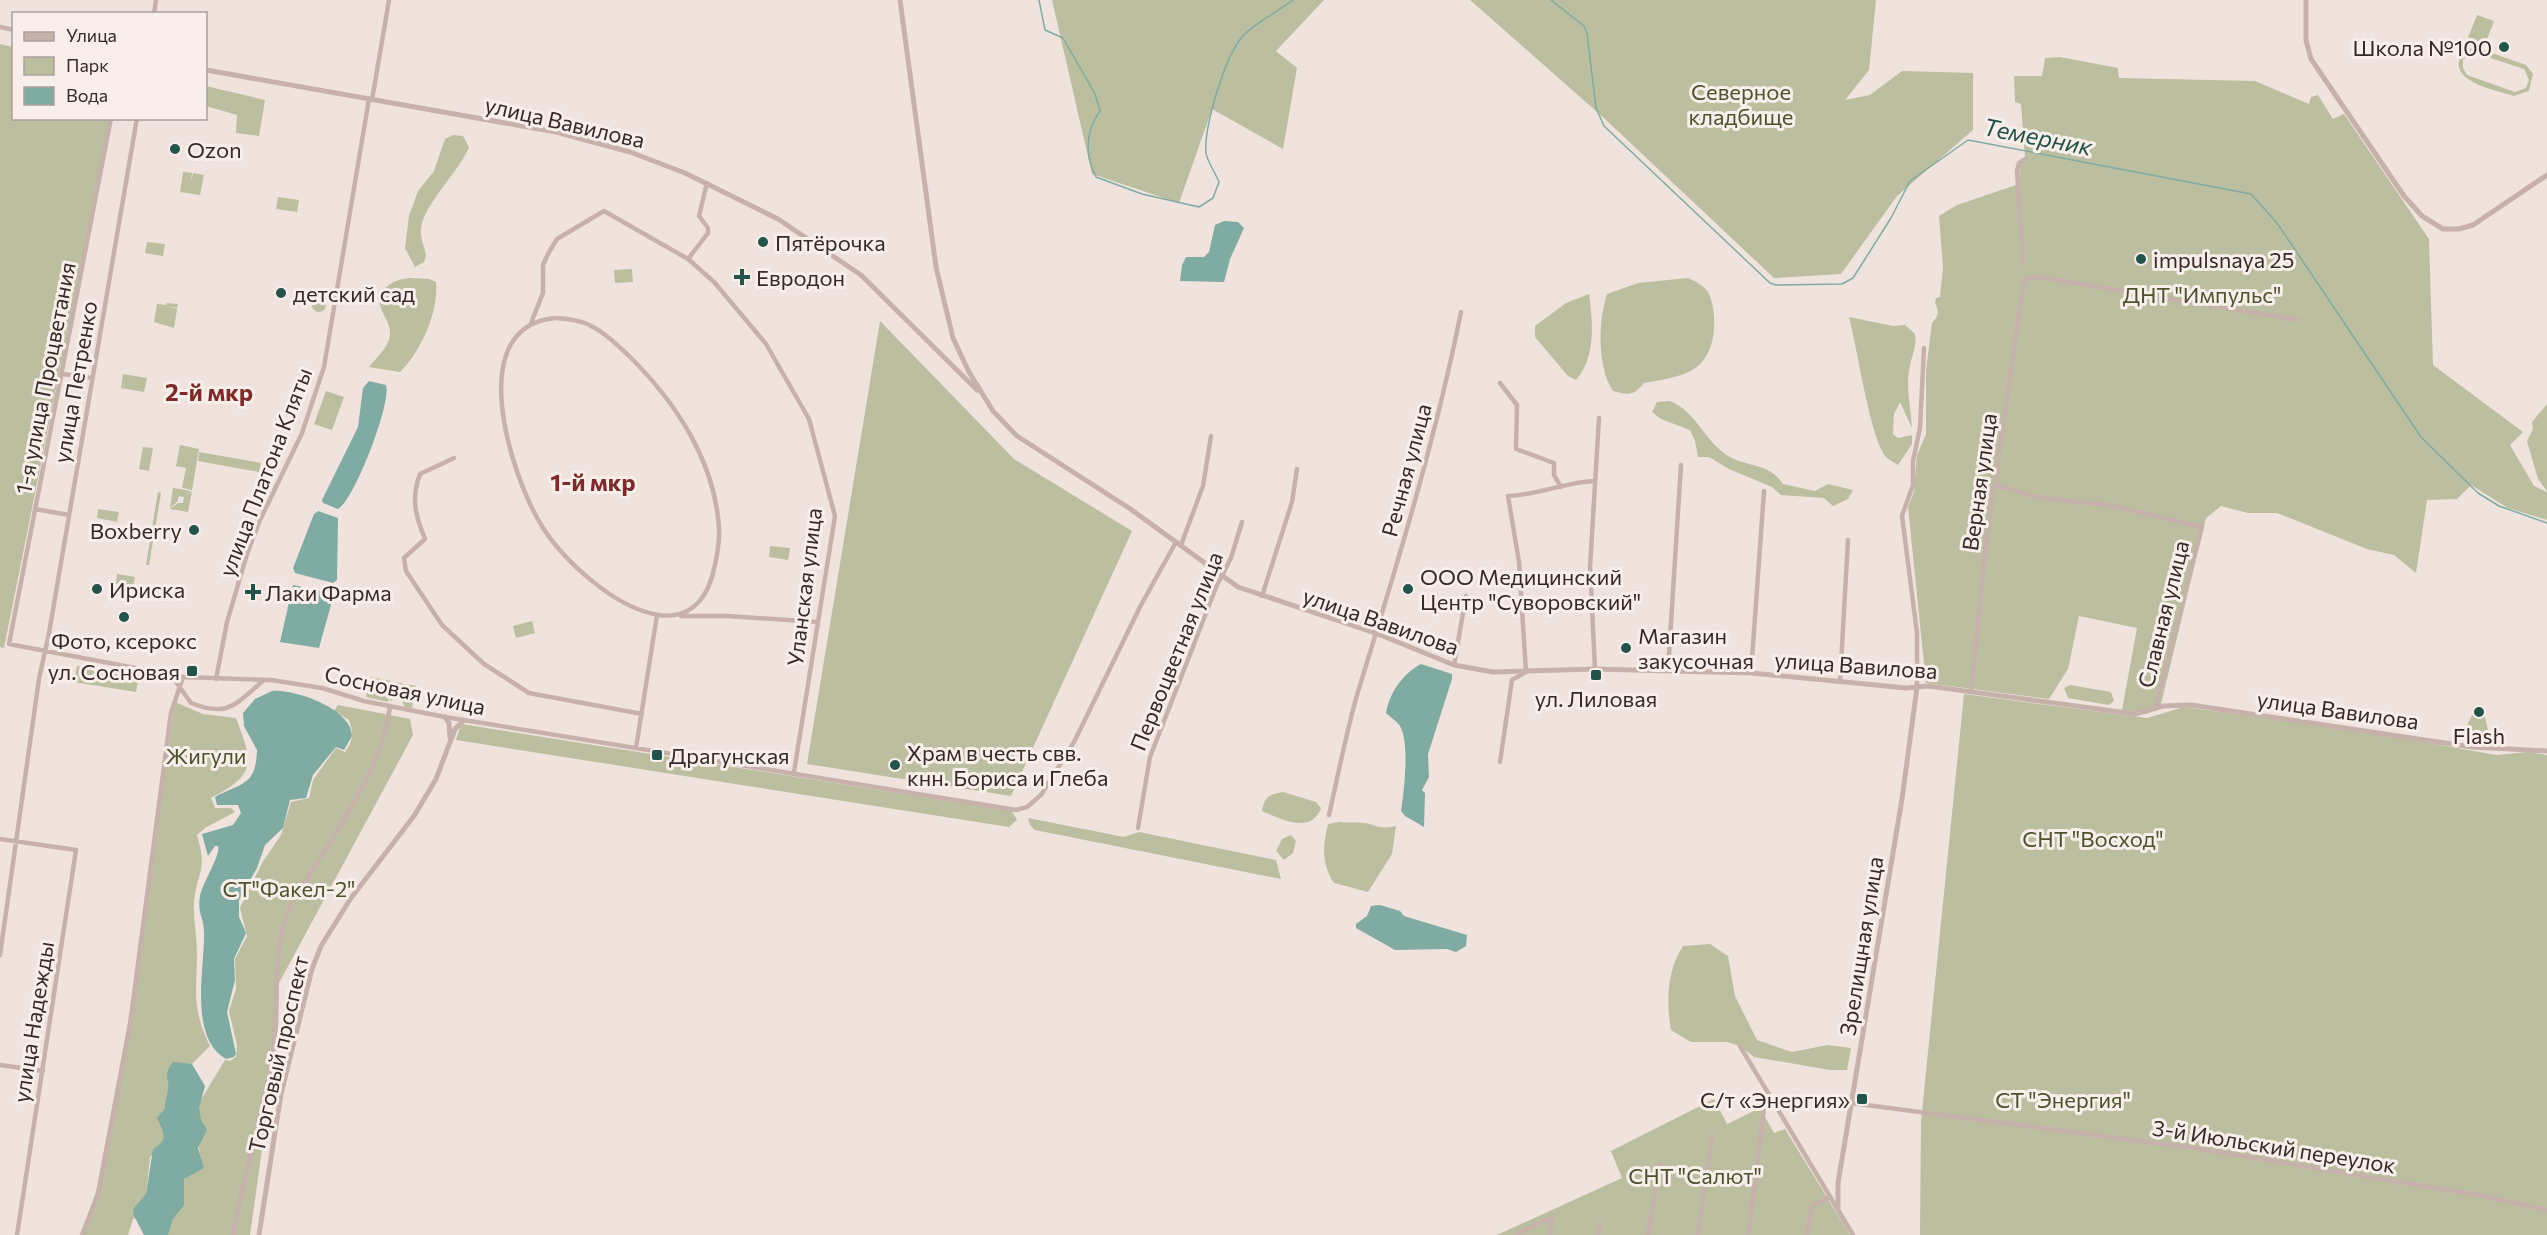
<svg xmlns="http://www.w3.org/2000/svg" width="2547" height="1235" font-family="Commissioner,sans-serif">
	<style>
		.green { fill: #bbbe9f; fill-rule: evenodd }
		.water { fill: #7faba3 }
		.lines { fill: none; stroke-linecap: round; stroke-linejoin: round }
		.stream { stroke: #7faba3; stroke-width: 1.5 }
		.minor { stroke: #c7b1ab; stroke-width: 4.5 }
		.tertiary { stroke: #c7b1ab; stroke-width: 5 }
		.poi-dot { fill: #23534b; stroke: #f8eeea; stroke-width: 2 }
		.labels { text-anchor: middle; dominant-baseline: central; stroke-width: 6; stroke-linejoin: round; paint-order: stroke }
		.poi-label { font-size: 22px; fill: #362a29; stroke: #f8eeea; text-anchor: start }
		.park-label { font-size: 22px; fill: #4d522f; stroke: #f8eeea }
		.street-label { font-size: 22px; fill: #362a29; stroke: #f8eeea }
		.water-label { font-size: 24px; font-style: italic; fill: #23534b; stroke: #f8eeea }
		.neighbourhood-label { font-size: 24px; font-weight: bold; fill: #7d2b2a; stroke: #f8eeea }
	</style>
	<rect width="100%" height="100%" fill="#f0e3de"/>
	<path class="green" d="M1052,0H1324L1276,51L1297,68L1283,149L1212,109L1179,203L1092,174Z
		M1470,0H1876L1869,70L1845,100L1870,95L1902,71L1973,73V130L1897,196L1841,274L1774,278L1605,119Z
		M2477,15L2494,21L2484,47L2467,40Z
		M0,44L13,47L14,118L110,119L4,648L0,647Z
		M2475,47L2526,65L2533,74L2529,91L2514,96C2498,91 2450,82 2460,58C2463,51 2468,49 2475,47ZM2472,52L2524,69L2529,80L2526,88L2515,92L2467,75L2463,68V60Z
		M2060,57L2118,68L2119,78L2255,81L2309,104L2311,97L2318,95L2333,119L2344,114L2429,239L2433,365L2523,432L2510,445L2534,486L2547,492V520L2508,508L2471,485L2457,499L2427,500L2416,573L2394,555L2367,549L2277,513H2248L2221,506L2206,518L2160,708L2146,714L2122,710L2137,628L2079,616L2068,669L2049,699L1926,683L1908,507L1914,492L1917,455L1926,434V370L1932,323C1939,316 1939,311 1935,303L1936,298L1940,297L1943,267L1939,216L1957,205L2019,184L2020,162L2025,157L2021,104L2015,102L2014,76H2042L2045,58Z
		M206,86L265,100L259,136L236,133L237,115L206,106Z
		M453,135L463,136L469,147C459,172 423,205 421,229C420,239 425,247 426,256L424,262L415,267L405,248L409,216L418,191L434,171L445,139Z
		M183,172L192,173L191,182L193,173L204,175L200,195L180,192Z
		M278,197L299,200L297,212L276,209Z
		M147,242L165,244L163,256L145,253Z
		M632,269L633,282L615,283L614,270Z
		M408,278L429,279L436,282C439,311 421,352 400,372L369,367C376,358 389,347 390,335C391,325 384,317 381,308C374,290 393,280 408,278Z
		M1688,278C1696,282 1706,286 1710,296C1718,319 1716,355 1694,369C1680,378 1660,380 1644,383C1634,396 1628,395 1613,391C1597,367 1598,322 1607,294L1638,283Z
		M1589,294C1593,321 1596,358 1576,380L1568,376L1535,337V326L1566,303Z
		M312 305a7 7 0 1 1 14 0a7 7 0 1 1-14 0Z
		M167,303L178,304L177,308L165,306L177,309L174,328L154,322L157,304L166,305Z
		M1849,317L1893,326L1905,325L1915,334C1917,348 1911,357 1909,371C1906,390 1911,409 1912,428L1900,402L1894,414L1893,434L1898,438L1912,435V444L1898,465C1895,463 1889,460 1886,457C1870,438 1857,346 1849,317Z
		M880,321L1014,459L1132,531L1011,796L807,764Z
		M123,374L147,378L144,392L121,388Z
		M326,391L344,397L332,430L314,424Z
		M1670,401C1697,412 1705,443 1730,457C1751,468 1769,463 1783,484L1815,491L1828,484L1853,490L1848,499L1833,506L1824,498L1781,495L1772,487L1729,469L1709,457H1698L1695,441L1690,430L1661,419L1652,412L1657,402Z
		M2547,404V491L2538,479L2527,441L2533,429L2532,422Z
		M180,445L199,449L192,490L182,488L186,468L176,466Z
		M143,447L153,448L149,471L139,469Z
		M199,452L261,463L259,472L198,461Z
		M173,488L191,491L184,497L179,496L177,502L170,508Z
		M192,491L188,512L170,509L178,503H183L184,497Z
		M158,492L161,493L149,565H146Z
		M98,509L119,512L117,522L97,518Z
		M770,546L790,548L788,560L769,557Z
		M117,574L135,577L133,587L116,584Z
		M532,621L535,633L516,638L513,626Z
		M77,666L139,675L136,692L74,682Z
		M370,677L392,681L388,702L366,697Z
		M394,682L416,686L412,708L405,707L401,699L394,698L390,702Z
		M2070,685L2111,692L2114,701L2109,705L2068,698L2064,688Z
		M1964,694L2147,718L2184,707L2380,734L2496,755L2529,752L2547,755V1235H1920L1921,1122Z
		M175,702L203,714L236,718C253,763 257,774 211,798L215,808H231L235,812L205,828L197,835C208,871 197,871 194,902C193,919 197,936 197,953C197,993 191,1007 210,1046L170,1086L165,1144L150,1157L144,1214L133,1219L128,1235H80L96,1192L128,1023Z
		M338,705L410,719L413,735L279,983L278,1035L250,1235H167L187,1171L201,1160L193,1113L225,1060L230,1061L236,1057L237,1045L229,1011L236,989L235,959L247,936L240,908L262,863L281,835L291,802L309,798L313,780L336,748L345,752C353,740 354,734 349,720L334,711Z
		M2472,715L2485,717L2491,743L2461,739Z
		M461,724L1012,811L1017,820L1009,827L456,740Z
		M1283,792L1316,802L1321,808C1311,835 1281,819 1262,811C1264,797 1270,794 1283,792Z
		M1028,818L1124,837L1139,832L1276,860L1281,879L1035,830L1030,825Z
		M1339,822C1347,823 1356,822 1364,823C1378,825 1378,830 1396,826L1392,854L1368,892L1334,883C1321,864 1323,845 1328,824Z
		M1291,835L1296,841L1293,853L1284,860L1276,851L1282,839Z
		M1710,944L1728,956L1735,996L1757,1040L1792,1052L1828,1045L1851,1048L1847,1070H1830L1754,1057L1740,1046L1727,1042H1691L1671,1030C1666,1002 1667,970 1683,946Z
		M1714,1099L1727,1124L1760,1108L1774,1133L1785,1129L1850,1235H1497L1622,1178L1611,1151Z"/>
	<path class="water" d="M1224,221L1238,222L1244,228L1230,259L1224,282L1180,281L1182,265L1186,257H1204L1209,252L1215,225Z
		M369,381L386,385C392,402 354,501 338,509L323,503L322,500L358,427L363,388Z
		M318,511L338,518L337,580L333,583L295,573L293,568L314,514Z
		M293,585L334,594L319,648L280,642Z
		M1421,664L1452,674V679L1428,754L1429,777L1422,790L1425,793L1424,827L1405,816L1401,811C1404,791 1410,743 1400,726C1397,721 1390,717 1386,713C1389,694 1403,673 1421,664Z
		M272,691C295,689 352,709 352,736L344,750L336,747L313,775L306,798L290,800L283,828L265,845L257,868L239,900V917L246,933L234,959L235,980L227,1012L236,1054L234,1057L226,1059C188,1037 205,968 204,932C204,918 197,913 200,896C203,882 221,855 218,846H215L208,856L202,834L233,825L241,813L238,805H217L215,797C240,783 256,787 257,750L244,726L243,713L255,699Z
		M1380,905L1400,911L1404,916L1467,935L1466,946L1456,952L1447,949L1395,950L1356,928V924L1367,916L1371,906Z
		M173,1062L192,1064L205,1086L199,1108L201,1120L207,1130L198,1148L204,1168L184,1179V1205L173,1219L168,1235H144L133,1214L134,1208L146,1194L153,1149C170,1139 163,1132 157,1118L165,1108C165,1100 167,1097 168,1089C170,1078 162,1076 173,1062Z"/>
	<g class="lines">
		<path class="stream" d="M1039,0L1045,30L1063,38L1095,94L1100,111C1085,131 1085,156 1096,177L1142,194L1199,207L1213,198L1219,182C1216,174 1207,161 1206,153C1204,126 1224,60 1241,38C1251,25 1279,11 1293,0
			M1551,0L1584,26L1587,33L1596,108L1604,126L1770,283L1776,285L1842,284L1853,278L1891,218L1910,181L1968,140L2251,194L2277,223L2421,437L2478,493L2499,506L2547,523"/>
		<path class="minor" d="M154,14L156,0
			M0,27L14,30
			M372,100L389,0
			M111,118L9,644L183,677L271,680L322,688L364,701L445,717L1016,810L1027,807L1041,795L1074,742L1141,605L1176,542
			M688,259L708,233V228L699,216L707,183
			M2023,262L2017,171L2019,163L2025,159
			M554,318C567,319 582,320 593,327C607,334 617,345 628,355C675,401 715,461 719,528C720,544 716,562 712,577C704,603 687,619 659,615C616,609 562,560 540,523C511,474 463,328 554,318Z
			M531,323L543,293V265L548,254L557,239L604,211L688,259L714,282L766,344L809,419L835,516L794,772
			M62,374L92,378
			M1500,383L1517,405L1516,449L1554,463V475L1561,487
			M454,458L420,474C411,498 415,515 425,539L404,558L406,571L442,625L484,664L529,693L642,714
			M1996,485L2041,498L2108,505L2202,527L2155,709
			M35,509L69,515
			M1181,545L1203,486L1211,436
			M1262,596L1292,502L1297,469
			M681,616H727L818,622
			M1454,665L1466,596
			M1595,669L1590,567L1599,418
			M1668,670L1681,465
			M1751,673L1764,491
			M171,675L191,703C229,718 235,704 263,681
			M216,679L227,622L247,554L260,520L302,433L324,367L369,99
			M1840,682L1848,540
			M1917,687V633L1902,516L1913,485V461L1920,428L1924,348
			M1971,691L1985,552L2024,279L2039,277L2299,320
			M636,748L657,615
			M1500,762L1512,680L1526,672L1519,562L1508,496C1539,495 1565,482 1595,481
			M1329,815C1338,775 1346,734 1357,695C1396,568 1435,442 1461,312
			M1138,828L1150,757L1217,585L1231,558L1242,522
			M0,839L76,850L17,1235
			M0,955L39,679L49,633L137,118
			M1740,1046L1838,1210
			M0,1065L43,1071
			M1851,1103L2194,1148L2479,1195L2547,1210
			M82,1235L98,1195L130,1025L171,713L183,677
			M233,1235C244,1171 265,1109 274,1044C279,1002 272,958 286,918C290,903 302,888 310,874C341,823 382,768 390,707
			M1516,1235L1542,1221L1552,1218L1550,1235
			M1598,1235L1600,1225
			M1648,1235L1660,1164
			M1698,1235L1712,1137
			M1748,1235L1764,1109
			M1807,1235L1812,1206L1830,1197"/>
		<path class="tertiary" d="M900,0L936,267L953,338L969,372L993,411L1017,436L1129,508L1238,587L1378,634L1454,665L1493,672L1595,669L1751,673L1906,688L1928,686L2135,714L2163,706L2191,705L2472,747L2547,751
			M2306,0V40L2311,59L2404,196L2422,216L2443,229H2459L2473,225L2547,175
			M206,70L556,132L630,152L685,173L778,219L861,275L977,390
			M445,717L449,723L450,738
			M259,1235L281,1094L312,969L321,946L351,898L414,816L436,779L455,729L463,721
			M1853,1235L1838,1210V1183L1902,799L1917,687"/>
	</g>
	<g class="poi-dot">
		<circle cx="2504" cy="47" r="6"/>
		<circle cx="175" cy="149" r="6"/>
		<circle cx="763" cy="242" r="6"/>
		<circle cx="2141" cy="259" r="6"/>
		<path d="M739 268h6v6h6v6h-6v6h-6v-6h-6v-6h6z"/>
		<circle cx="281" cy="293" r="6"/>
		<circle cx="194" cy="530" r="6"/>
		<circle cx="97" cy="589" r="6"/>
		<circle cx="1408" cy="589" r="6"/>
		<path d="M250 583h6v6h6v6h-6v6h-6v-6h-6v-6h6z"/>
		<circle cx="124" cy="617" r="6"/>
		<circle cx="1626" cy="648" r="6"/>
		<rect x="186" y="665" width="12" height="12" rx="3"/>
		<rect x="1590" y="669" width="12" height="12" rx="3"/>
		<circle cx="2479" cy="712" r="6"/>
		<rect x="651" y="749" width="12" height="12" rx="3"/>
		<circle cx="895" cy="765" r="6"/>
		<rect x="1856" y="1093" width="12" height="12" rx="3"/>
	</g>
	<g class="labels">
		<g class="poi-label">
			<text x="2492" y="47" text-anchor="end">Школа №100</text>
			<text x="187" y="149">Ozon</text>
			<text x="775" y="242">Пятёрочка</text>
			<text x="2153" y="259">impulsnaya 25</text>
			<text x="756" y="277">Евродон</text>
			<text x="293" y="293">детский сад</text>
			<text x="182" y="530" text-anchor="end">Boxberry</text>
			<text x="1420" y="576">ООО Медицинский<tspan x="1420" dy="25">Центр "Суворовский"</tspan></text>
			<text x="109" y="589">Ириска</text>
			<text x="265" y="592">Лаки Фарма</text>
			<text x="1638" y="635">Магазин<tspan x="1638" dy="25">закусочная</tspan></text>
			<text x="124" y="640" text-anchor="middle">Фото, ксерокс</text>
			<text x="180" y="671" text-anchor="end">ул. Сосновая</text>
			<text x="1596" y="698" text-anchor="middle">ул. Лиловая</text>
			<text x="2479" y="735" text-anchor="middle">Flash</text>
			<text x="907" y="752">Храм в честь свв.<tspan x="907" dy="25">кнн. Бориса и Глеба</tspan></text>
			<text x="669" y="755">Драгунская</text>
			<text x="1850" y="1099" text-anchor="end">С/т «Энергия»</text>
		</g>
		<g class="park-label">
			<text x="1741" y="91">Северное<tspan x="1741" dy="25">кладбище</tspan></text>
			<text x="2202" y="294">ДНТ "Импульс"</text>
			<text x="206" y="755">Жигули</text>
			<text x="2093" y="838">СНТ "Восход"</text>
			<text x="289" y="888">СТ"Факел-2"</text>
			<text x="2063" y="1099">СТ "Энергия"</text>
			<text x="1695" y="1175">СНТ "Салют"</text>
		</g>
		<g class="street-label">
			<text transform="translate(565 122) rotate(13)">улица Вавилова</text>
			<text transform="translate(45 378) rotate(-79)">1-я улица Процветания</text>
			<text transform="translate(75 382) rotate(-80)">улица Петренко</text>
			<text transform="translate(1406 470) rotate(-75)">Речная улица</text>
			<text transform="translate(265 472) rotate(-69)">улица Платона Кляты</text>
			<text transform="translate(1979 482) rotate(-82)">Верная улица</text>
			<text transform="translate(804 587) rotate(-83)">Уланская улица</text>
			<text transform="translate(2163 614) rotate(-76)">Славная улица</text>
			<text transform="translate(1381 621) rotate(19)">улица Вавилова</text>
			<text transform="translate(1176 651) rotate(-68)">Первоцветная улица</text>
			<text transform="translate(1856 665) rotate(4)">улица Вавилова</text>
			<text transform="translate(405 690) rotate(12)">Сосновая улица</text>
			<text transform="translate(2338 710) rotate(8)">улица Вавилова</text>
			<text transform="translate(1861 946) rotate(-81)">Зрелищная улица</text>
			<text transform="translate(33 1022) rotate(-81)">улица Надежды</text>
			<text transform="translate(278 1054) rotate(-77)">Торговый проспект</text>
			<text transform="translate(2274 1146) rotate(9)">3-й Июльский переулок</text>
		</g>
		<g class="water-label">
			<text transform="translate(2038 136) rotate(11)">Темерник</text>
		</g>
		<g class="neighbourhood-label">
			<text x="209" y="391">2-й мкр</text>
			<text x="593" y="481">1-й мкр</text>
		</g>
	</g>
	<rect x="12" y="12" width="195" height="108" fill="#f8eeea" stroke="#aaa09d" stroke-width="1.5"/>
	<rect x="24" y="32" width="30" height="9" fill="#c7b1ab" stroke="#aaa09d" stroke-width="1.5"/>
	<text x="66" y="42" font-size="18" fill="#362a29">Улица</text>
	<rect x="24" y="57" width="30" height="18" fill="#bbbe9f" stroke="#aaa09d" stroke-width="1.5"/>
	<text x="66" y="72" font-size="18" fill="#362a29">Парк</text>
	<rect x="24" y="87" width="30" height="18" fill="#7faba3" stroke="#aaa09d" stroke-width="1.5"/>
	<text x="66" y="102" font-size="18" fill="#362a29">Вода</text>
</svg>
